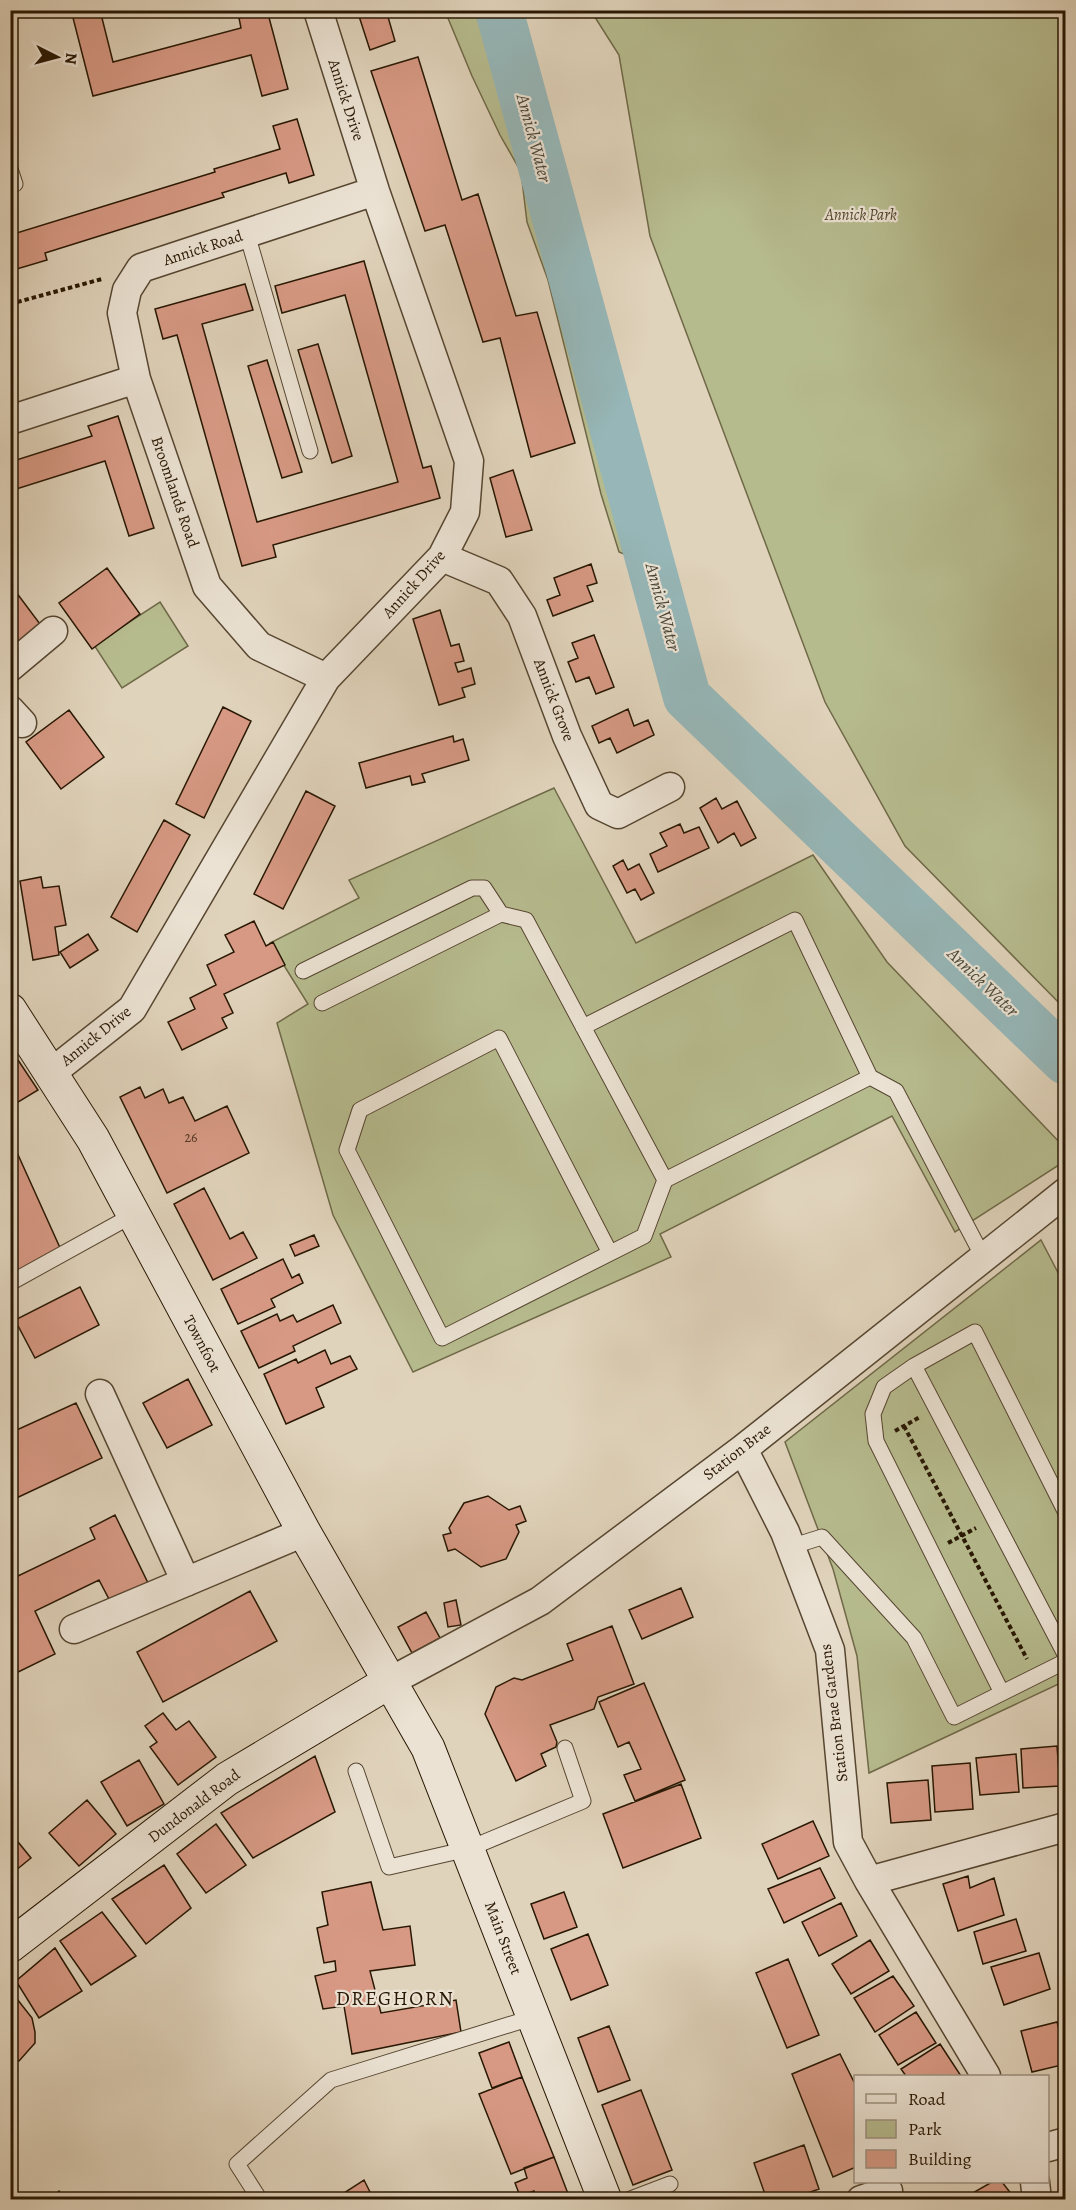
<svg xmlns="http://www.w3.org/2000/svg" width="1076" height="2210" font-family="Alegreya,serif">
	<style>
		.green { fill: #b6bb8e; stroke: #6f6948; stroke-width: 1.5 }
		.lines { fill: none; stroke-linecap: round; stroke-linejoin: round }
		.river { stroke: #96b6b7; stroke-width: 48 }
		.building { fill: #d79984; stroke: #281703; stroke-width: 1.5 }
		.lane-casing { stroke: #564631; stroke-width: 17 }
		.street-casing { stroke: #564631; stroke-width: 31 }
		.secondary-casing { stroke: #281703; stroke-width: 35 }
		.path { stroke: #281703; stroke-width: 4; stroke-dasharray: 4.5 3; stroke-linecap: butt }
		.lane { stroke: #ebe2d3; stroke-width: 15 }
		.street { stroke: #ebe2d3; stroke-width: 28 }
		.secondary { stroke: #ebe2d3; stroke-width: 33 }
		.labels { text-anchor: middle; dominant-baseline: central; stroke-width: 4.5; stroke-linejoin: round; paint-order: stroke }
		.number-label { font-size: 14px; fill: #543823 }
		.street-label { font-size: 16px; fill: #281703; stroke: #ebe2d3 }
		.park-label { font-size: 16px; font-style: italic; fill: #53482d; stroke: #ebe2d3 }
		.water-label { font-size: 18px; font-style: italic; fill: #494739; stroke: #ebe2d3 }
		.quarter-label { font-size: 20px; letter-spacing: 1.5px; fill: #281703; stroke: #ebe2d3 }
	</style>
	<rect width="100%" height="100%" fill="#e0d3bb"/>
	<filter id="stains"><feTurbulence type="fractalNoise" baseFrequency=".00333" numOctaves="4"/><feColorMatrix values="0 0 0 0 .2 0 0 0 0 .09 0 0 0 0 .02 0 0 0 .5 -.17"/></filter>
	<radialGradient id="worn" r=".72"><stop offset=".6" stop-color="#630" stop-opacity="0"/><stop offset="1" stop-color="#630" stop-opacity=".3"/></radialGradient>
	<path class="green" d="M445,11H474L481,27L496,80L551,200L617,443L640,494L638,519L659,545L666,571L619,552L601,494L548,280L527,222L521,172L500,135L472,76Z
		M591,11H1065V1009L905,846L825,702L650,236L619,55Z
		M160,602L188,646L122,688L94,645Z
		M554,788L636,943L813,855L887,962L1065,1148V1161L955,1232L892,1116L660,1234L671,1257L413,1372L333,1215L277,1023L308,1004L270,943L359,898L349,880Z
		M1041,1240L1065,1286V1681L869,1773L857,1656L833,1569L785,1442Z"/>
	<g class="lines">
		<path class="river" d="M499,10L687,697L1066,1061"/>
	</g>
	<path class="building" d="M10,10H42L10,19Z
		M71,10H100L113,62L241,28L239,18L267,10L288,89L262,96L251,55L93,96Z
		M357,10H386L395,41L370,50Z
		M418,57L462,200L478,194L516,316L537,312L575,443L531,457L500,338L483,342L445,225L425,231L371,71Z
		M297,119L314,175L289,183L286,173L222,193L224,197L45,253L47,260L10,271V235L215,172L214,169L280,149L273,126Z
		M364,261L423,468L431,466L440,498L273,545L276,557L242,566L177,335L163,339L155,309L245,284L253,310L202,324L257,522L398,482L345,295L282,313L275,286Z
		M318,344L352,456L332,463L298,350Z
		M267,360L302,472L282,478L248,366Z
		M118,416L154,528L129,536L105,461L10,491V462L92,436L88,426Z
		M513,470L532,530L506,537L490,478Z
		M591,564L597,583L587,586L593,601L553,616L547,600L560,595L554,578Z
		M107,568L140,614L92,649L59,603Z
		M10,584L43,628L10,652Z
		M440,610L451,646L459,644L464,661L455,663L458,672L471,668L475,684L462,688L465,697L439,705L413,619Z
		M594,635L614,687L596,694L589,677L576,682L568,662L578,658L572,643Z
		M223,707L251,721L204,818L176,804Z
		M628,709L634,726L648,720L654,735L617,753L610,738L599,743L592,726Z
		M69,710L104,757L61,789L26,742Z
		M453,736L454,742L463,739L469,760L422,774L425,782L412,785L410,776L366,788L359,763Z
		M306,791L335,806L283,909L254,894Z
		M716,798L722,809L737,801L756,838L741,846L734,833L718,843L700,808Z
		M164,820L190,835L137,932L111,917Z
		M680,824L684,833L699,827L709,848L658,872L650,854L667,846L660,833Z
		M623,860L628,870L639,864L654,893L641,900L635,889L627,893L613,866Z
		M41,877L43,888L59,886L66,925L55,927L59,955L33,960L20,881Z
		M254,921L266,946L273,942L285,965L224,994L233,1013L222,1018L227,1028L182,1050L168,1022L195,1009L190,998L216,985L207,965L234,952L225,935Z
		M88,934L98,950L70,968L60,952Z
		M18,1060L38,1090L10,1107V1065Z
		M140,1087L145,1098L163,1089L169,1103L183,1097L195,1121L227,1106L249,1153L167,1193L120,1097Z
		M10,1137L61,1250L13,1276L10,1272Z
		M204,1188L230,1239L243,1232L257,1258L213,1280L174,1204Z
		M314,1235L319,1246L295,1256L290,1245Z
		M283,1259L292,1278L299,1274L303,1283L271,1299L275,1307L238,1324L221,1289Z
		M80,1287L99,1325L35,1358L15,1320Z
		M333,1305L341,1323L293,1346L295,1351L259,1368L241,1331L277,1314L280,1321L293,1315L297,1322Z
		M325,1350L331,1364L350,1356L357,1369L316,1388L324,1407L286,1424L264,1374L296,1359L298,1363Z
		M188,1379L212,1425L167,1448L143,1403Z
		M76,1403L102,1458L10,1501V1433Z
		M488,1496L509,1510L520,1506L526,1521L516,1525L519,1532L506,1559L481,1567L455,1549L448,1551L443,1535L451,1533L449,1528L464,1503Z
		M115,1515L148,1583L110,1601L99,1580L35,1611L55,1654L10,1676V1560L18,1576L95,1539L90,1528Z
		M681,1588L693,1617L642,1639L629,1610Z
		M250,1591L277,1641L163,1702L137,1652Z
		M456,1600L461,1625L448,1627L444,1603Z
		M426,1612L440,1638L412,1653L398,1627Z
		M612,1626L634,1684L598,1697L594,1709L550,1725L557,1742L556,1747L541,1754L546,1766L516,1781L485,1714L496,1687L514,1678L522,1680L573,1660L567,1644Z
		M644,1683L685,1780L635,1801L624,1775L641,1769L629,1742L618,1747L599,1702Z
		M163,1713L176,1730L189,1721L216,1757L178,1785L150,1747L157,1742L145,1726Z
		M1066,1728V1772H1064L1060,1729Z
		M1057,1746L1060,1786L1023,1788L1021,1749Z
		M1016,1754L1019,1792L980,1795L976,1758Z
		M315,1756L335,1812L253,1858L221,1813Z
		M139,1760L164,1804L127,1826L101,1782Z
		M970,1763L973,1809L935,1812L932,1766Z
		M928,1780L931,1820L891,1823L887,1783Z
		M681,1784L701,1838L623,1868L603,1814Z
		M87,1800L116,1834L79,1866L49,1833Z
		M813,1821L829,1856L778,1879L762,1844Z
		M216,1824L246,1865L206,1893L177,1854Z
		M10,1832L31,1858L10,1875Z
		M164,1865L191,1908L146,1944L112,1899Z
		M820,1868L835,1898L784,1923L768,1889Z
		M968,1876L970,1888L994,1878L1004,1915L958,1931L943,1884Z
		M371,1882L383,1930L410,1926L415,1965L370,1971L381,2013L456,2000L461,2032L352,2054L344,2006L323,2009L315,1976L336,1971L335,1961L324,1963L317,1928L328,1925L322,1892Z
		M564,1892L577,1927L544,1939L531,1904Z
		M841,1903L857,1936L819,1956L802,1922Z
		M102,1912L136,1956L91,1985L60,1941Z
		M1016,1919L1026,1951L983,1964L974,1932Z
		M588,1934L608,1985L571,2000L551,1949Z
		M870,1940L889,1971L851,1994L832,1964Z
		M55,1948L82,1991L39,2018L16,1981Z
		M1039,1953L1050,1989L1004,2005L991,1967Z
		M788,1959L819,2035L787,2048L756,1973Z
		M893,1976L914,2006L875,2032L854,1998Z
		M10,1990L32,2018L35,2032V2043L19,2061L10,2060Z
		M916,2012L936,2043L898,2065L879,2035Z
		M1057,2022L1066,2053V2064L1032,2072L1021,2031Z
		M1066,2023V2045L1060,2025Z
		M609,2026L630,2080L598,2092L578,2038Z
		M509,2042L522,2077L492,2088L479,2053Z
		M940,2044L961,2076H906L901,2069Z
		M840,2054L856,2086V2167L833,2177L792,2074Z
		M522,2077L554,2157L511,2174L479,2094Z
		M641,2090L672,2170L633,2185L602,2105Z
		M804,2145L819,2189L788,2200H767L754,2163Z
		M554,2157L570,2199L537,2200L534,2191L520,2196L515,2183L527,2178L524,2168Z
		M364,2180L374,2200H333Z
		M992,2182H1002L1016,2200L962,2199Z
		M59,2191L65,2200H48Z"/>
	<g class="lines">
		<g class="lane-casing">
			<path id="lane" d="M10,169L15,184
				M247,234L310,451
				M303,971L472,888H484L501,914
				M322,1003L501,914L526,920L665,1180
				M583,1027L795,920L870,1077
				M610,1253L499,1038L360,1110L347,1150L442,1338L644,1236L665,1180L870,1077L896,1091L983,1257
				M10,1283L133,1215
				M914,1366L1066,1656
				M790,1547L822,1537L914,1638L954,1717L1066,1661
				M1002,1693L876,1441L873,1414L884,1387L914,1366L975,1332L1066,1513
				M356,1771L389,1867L468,1849L583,1801L565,1748
				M260,2200L237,2164L331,2080L534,2017
				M628,2200L670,2184"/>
		</g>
		<g class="street-casing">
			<path id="street" d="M136,379L122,313L127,290L141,268L375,191
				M10,420L136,379L207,586L259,646L326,678
				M442,557L499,581L522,616L567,736L599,805L618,814L670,787
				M10,667L53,631
				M10,710L22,723
				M51,1073L132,1009L326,678L442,557L465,512L469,461L375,191L318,10
				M100,1394L186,1582
				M743,1449L785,1532L830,1650L848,1842L869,1881L986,2076
				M74,1629L304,1532
				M389,1682L540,1601L743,1449L1066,1192
				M869,1881L1062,1828
				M1048,2147L1066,2142
				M1035,2182L1037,2200
				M861,2200L888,2191"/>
		</g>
		<g class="secondary-casing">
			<path id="secondary" d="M10,1010L93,1139L304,1532L428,1748L605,2200
				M10,1946L227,1779L389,1682"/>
		</g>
		<path class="path" d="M10,304L102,279
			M904,1426L1027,1659
			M895,1431L920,1417
			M948,1543L976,1528"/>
		<use href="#lane" class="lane"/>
		<use href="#street" class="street"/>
		<use href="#secondary" class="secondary"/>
	</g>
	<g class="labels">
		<g class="number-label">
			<text x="191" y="1137">26</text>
		</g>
		<g class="street-label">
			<text transform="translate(346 100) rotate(72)">Annick Drive</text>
			<text transform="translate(203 248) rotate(-18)">Annick Road</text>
			<text transform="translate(175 492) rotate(71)">Broomlands Road</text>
			<text transform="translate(414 584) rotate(-48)">Annick Drive</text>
			<text transform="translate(554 700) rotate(69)">Annick Grove</text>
			<text transform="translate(96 1036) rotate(-39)">Annick Drive</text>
			<text transform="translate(202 1344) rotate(62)">Townfoot</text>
			<text transform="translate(737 1452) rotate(-38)">Station Brae</text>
			<text transform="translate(834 1713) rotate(-97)">Station Brae Gardens</text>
			<text transform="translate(194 1806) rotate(-37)">Dundonald Road</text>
			<text transform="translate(503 1938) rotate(69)">Main Street</text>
		</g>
		<g class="park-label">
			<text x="861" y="215">Annick Park</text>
		</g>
		<g class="water-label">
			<text transform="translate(534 138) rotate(75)">Annick Water</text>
			<text transform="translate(663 607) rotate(75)">Annick Water</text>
			<text transform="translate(983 982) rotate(44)">Annick Water</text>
		</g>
		<g class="quarter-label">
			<text x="395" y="1998">DREGHORN</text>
		</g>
	</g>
	<rect width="1076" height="2210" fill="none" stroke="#e0d3bb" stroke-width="36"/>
	<rect x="12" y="12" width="1052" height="2186" fill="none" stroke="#281703" stroke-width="3"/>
	<rect x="18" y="18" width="1040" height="2174" fill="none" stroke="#281703" stroke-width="1.5"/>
	<rect x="854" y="2075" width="195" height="108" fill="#ebe2d3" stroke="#9d9180" stroke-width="1.5"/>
	<rect x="866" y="2094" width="30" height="9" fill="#ebe2d3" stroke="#9d9180" stroke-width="1.5"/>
	<text x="908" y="2105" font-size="18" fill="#281703">Road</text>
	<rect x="866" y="2120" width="30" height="18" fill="#b6bb8e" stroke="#9d9180" stroke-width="1.5"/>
	<text x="908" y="2135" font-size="18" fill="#281703">Park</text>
	<rect x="866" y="2150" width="30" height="18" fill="#d79984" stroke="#9d9180" stroke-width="1.5"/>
	<text x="908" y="2165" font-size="18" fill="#281703">Building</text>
	<g transform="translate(57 57) rotate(96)" stroke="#ebe2d3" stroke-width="4.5" paint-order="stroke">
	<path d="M0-4.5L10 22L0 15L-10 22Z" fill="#281703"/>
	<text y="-9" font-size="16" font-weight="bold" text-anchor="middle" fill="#281703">N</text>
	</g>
	<rect width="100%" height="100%" filter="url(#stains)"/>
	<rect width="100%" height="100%" fill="url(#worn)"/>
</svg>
